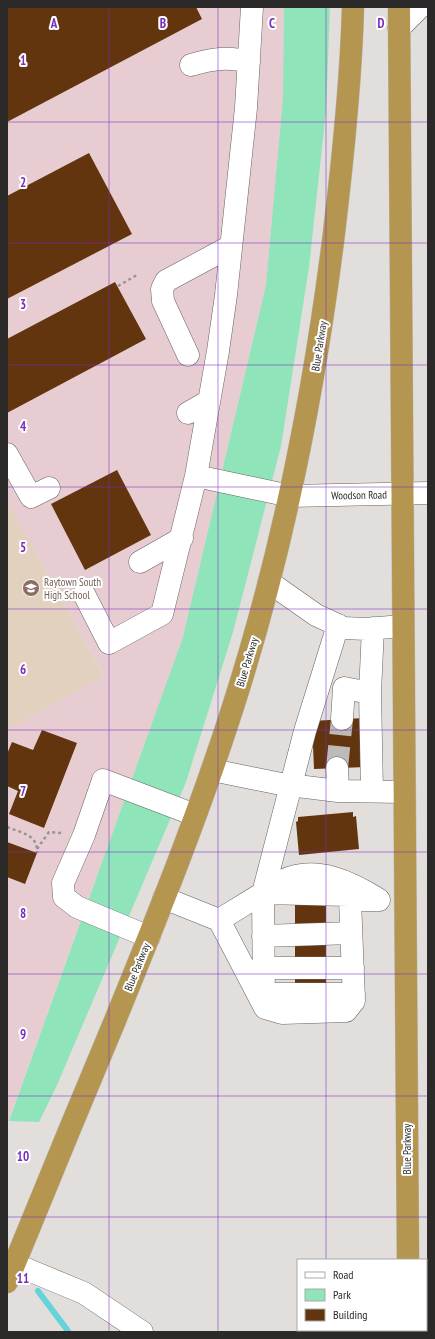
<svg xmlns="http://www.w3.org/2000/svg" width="435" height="1339" font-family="'PT Sans Narrow',sans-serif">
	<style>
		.commercial { fill: #e7cdd2 }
		.education { fill: #e3d1c0 }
		.green { fill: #8fe4ba }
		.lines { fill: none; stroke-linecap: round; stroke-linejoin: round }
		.stream { stroke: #64d4da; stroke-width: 6 }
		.building { fill: #62350e }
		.minor-tunnel { stroke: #bdbab7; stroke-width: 22; stroke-dasharray: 22 11; stroke-linecap: butt }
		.minor-casing { stroke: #666361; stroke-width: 23 }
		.highway-casing { stroke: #bbb; stroke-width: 23 }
		.path { stroke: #979593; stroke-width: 2.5; stroke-dasharray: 3 3; stroke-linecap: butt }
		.minor { stroke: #fff; stroke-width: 22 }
		.highway { stroke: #b59651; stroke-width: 22 }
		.grid { fill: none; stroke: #7b2cbf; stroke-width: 1; stroke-opacity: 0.55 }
		.labels { text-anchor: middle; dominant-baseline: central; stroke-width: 4; stroke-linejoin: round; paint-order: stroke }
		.street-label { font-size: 11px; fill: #2b2a29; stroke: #fff }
		.education-label { font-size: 11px; fill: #785e54; stroke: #fff; text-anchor: start }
		.grid-label { font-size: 13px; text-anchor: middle; font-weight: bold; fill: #7b2cbf; stroke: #fff; stroke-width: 4; stroke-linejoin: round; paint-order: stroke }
	</style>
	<rect width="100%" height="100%" fill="#e1dedb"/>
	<path class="commercial" d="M7,7H284L283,97L266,285L183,637L7,1125V730L104,675L7,501Z"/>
	<path class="education" d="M7,501L104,676L7,730Z"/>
	<path class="green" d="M284,7H330L326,111L309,267L281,446L233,632L186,782L57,1085L39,1122L9,1121L183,637L266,285L283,97Z"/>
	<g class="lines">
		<path class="stream" d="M38,1291L68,1331L67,1332"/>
	</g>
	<path class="building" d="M7,7H196L202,19L7,122Z
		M89,153L132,234L7,299V196Z
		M115,282L146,339L7,413V339Z
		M117,470L151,535L85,570L51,504Z
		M364,718L366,767L314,769L312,721Z
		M42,730L77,743L44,828L9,814L18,791L7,786V754L12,742L33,750Z
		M353,812V817L356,816L359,849L299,855L296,822L298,821V817Z
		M7,842L37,853L25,884L7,877Z
		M295,885H326V1005L295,1004Z"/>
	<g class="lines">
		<path class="minor-tunnel" d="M337,768L342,719"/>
		<g class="minor-casing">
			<path id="minor" d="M252,7L246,108L226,295L218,351L196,476L290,496L428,493
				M399,28L420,7
				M191,65C211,59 229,56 249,62
				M188,355L163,301L162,289L166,281L231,246
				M188,413L209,401
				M7,454L31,497L49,488
				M140,562L182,538
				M269,582L316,615L344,628L366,629L403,626
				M84,594L109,643L162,614L196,476
				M342,719L344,688L370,693
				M337,768L338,791
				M212,770L281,784L338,791L404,792
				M372,791L370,693L373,628
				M263,893L305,731L338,625
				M164,898L219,920L263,893L349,895L350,900
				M219,920L265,1008L282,1013L346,1011L354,1001L350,900H379
				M263,936L351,933
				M149,937L77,907L64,897L63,883L84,835L103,780L195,815
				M264,968H353
				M264,994H354
				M264,1003L263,893C269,889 276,883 284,880C316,865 351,882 378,899
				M14,1264L84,1293L142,1332"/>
		</g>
		<g class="highway-casing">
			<path id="highway" d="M399,7L408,1260
				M7,1282C42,1196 78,1109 114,1023C156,920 198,816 232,710C282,555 314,395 334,233C343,158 351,83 353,7
				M408,1330V1332"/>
		</g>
		<path class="path" d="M118,286L137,275
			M7,827C21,833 38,834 37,853
			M37,849L49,832L62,833"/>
		<use href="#minor" class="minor"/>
		<use href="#highway" class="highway"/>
	</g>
	<path class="grid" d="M109,7V1332M218,7V1332M326,7V1260M7,122H428M7,243H428M7,365H428M7,487H428M7,609H428M7,730H428M7,852H428M7,974H428M7,1096H428M7,1217H428M326,1330V1332"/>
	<defs>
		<g id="school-disc" transform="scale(0.9)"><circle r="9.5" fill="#8d6e63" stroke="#fff"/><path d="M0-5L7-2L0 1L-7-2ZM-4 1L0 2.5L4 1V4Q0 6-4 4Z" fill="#fff"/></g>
	</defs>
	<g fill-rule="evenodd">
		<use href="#school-disc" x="31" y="588"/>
	</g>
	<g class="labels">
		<g class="street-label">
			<text transform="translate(319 346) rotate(-81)">Blue Parkway</text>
			<text transform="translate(359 495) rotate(-1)">Woodson Road</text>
			<text transform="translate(247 662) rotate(-73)">Blue Parkway</text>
			<text transform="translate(137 967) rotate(-68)">Blue Parkway</text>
			<text transform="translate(407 1149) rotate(-90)">Blue Parkway</text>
		</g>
		<g class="education-label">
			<text x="44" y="582">Raytown South<tspan x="44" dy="13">High School</tspan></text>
		</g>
	</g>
	<g class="grid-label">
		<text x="54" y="28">A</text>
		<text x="163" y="28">B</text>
		<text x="272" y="28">C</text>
		<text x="381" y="28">D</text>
		<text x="23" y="65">1</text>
		<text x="23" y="187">2</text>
		<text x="23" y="309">3</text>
		<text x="23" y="431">4</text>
		<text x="23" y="552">5</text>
		<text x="23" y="674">6</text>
		<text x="23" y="796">7</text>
		<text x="23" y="918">8</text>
		<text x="23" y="1039">9</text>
		<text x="23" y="1161">10</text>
		<text x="23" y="1283">11</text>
	</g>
	<rect width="435" height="1339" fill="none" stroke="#2b2a29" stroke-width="16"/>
	<rect x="297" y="1259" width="130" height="72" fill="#ffffff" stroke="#aaaaa9"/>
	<rect x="305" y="1272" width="20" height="6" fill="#ffffff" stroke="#aaaaa9"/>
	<text x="333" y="1279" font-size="12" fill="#2b2a29">Road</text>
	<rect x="305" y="1289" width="20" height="12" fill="#8fe4ba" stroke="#aaaaa9"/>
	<text x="333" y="1299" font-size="12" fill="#2b2a29">Park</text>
	<rect x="305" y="1309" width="20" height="12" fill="#62350e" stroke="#aaaaa9"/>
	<text x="333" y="1319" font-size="12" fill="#2b2a29">Building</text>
</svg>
